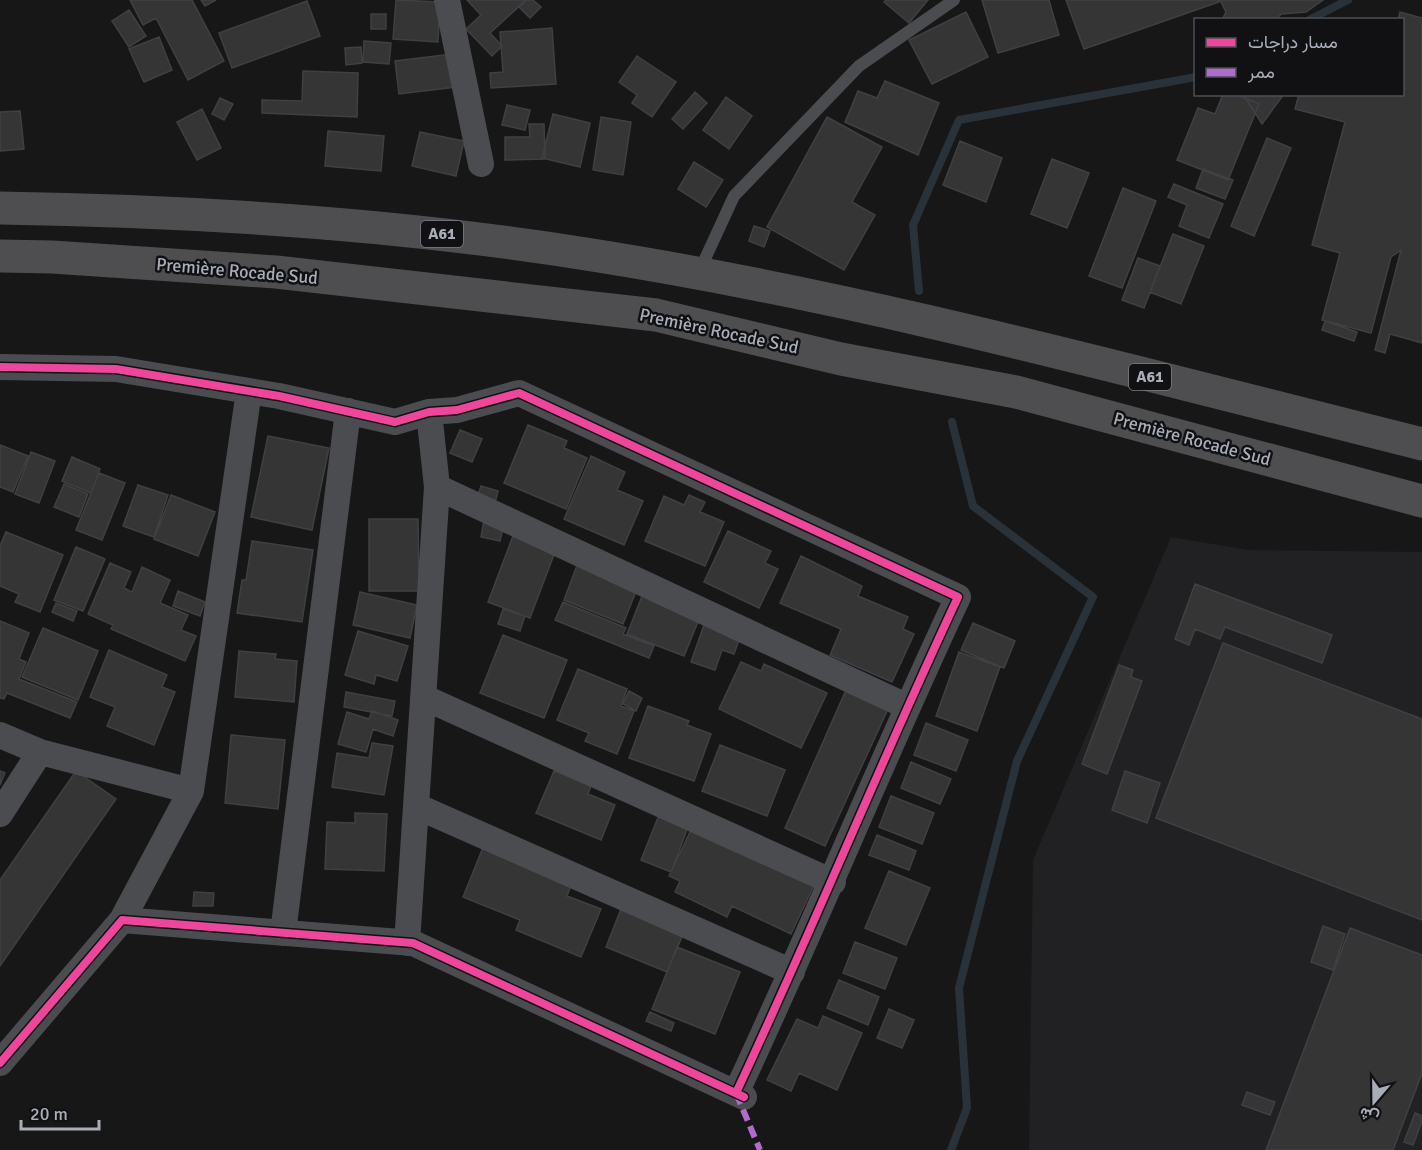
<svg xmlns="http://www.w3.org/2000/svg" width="1422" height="1150" font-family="Signika,Vazirmatn,sans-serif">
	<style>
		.built { fill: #212123 }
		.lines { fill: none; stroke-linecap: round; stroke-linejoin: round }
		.stream { stroke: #2a3239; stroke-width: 8 }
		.building { fill: #353536; stroke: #3f4043; stroke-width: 1.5 }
		.lane { stroke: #4b4c50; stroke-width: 12 }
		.street { stroke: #4b4c50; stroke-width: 26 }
		.highway { stroke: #4e4e51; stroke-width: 33 }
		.quiet { stroke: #b06ccc; stroke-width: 6; stroke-dasharray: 12 6; stroke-linecap: butt }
		.cycleway-casing { stroke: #111113; stroke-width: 11 }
		.cycleway { stroke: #ed469a; stroke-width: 8 }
		.labels { text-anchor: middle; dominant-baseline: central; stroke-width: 5; stroke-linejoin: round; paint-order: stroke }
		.shield { fill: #111113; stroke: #7b7e86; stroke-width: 1.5 }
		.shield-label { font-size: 16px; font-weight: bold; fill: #a8adb8 }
		.street-label { font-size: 18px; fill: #a8adb8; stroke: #111113 }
	</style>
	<rect width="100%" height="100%" fill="#171717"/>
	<path class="built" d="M1171,537L1249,550L1422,552V1150H1029L1033,860Z"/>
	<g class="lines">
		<path class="stream" d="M1309,20L1348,0
			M919,291L913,225L959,120L1196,77
			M951,1150L967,1108L959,988L1017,761L1093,597L973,506L952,422"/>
	</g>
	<path class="building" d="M130,0H192L224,61L188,80L156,18L143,25Z
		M201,0H216L205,6Z
		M396,0L440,2L438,42L393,39Z
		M467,0H526L490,33L502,46L492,56L466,29L481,15Z
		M527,0H533L541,7L530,18L519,7Z
		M886,0H928L909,23L884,2Z
		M982,0H1049L1059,35L998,53Z
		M1066,0H1219V2L1084,49Z
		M1220,0H1323L1306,12L1281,14L1276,20H1222L1226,12Z
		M307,1L320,36L232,68L219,33Z
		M129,10L146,36L129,47L112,21Z
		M966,12L988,57L932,84L909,40Z
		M1400,12L1422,18V343L1390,334L1385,353L1375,350L1401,250L1391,257L1371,333L1322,320L1340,253L1312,245L1345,122L1295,109L1299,94H1402V20H1398Z
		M371,14H386V29H371Z
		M552,28L556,84L491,88L490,73L503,72L500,32Z
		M159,37L172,70L144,82L129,49Z
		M364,41L391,43L389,64L363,62Z
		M361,47L362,63L346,65L345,48Z
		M452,54L456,87L399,94L395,61Z
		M637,56L676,82L652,117L632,103L637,95L619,82Z
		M303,71L358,73L357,117L262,113V100L302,101Z
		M885,81L939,103L918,155L845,122L858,91L877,98Z
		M695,92L707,103L683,129L672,119Z
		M1223,94H1235L1259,104L1228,180L1177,160L1198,108L1215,114Z
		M1243,94H1284L1262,124Z
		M726,97L752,116L729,149L703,130Z
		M220,98L233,104L224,120L212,114Z
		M507,105L530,110L525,130L502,125Z
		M202,109L221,148L197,160L177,122Z
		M20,111L24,149L0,151V112Z
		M553,114L590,123L580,167L542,158Z
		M601,117L631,122L623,175L593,170Z
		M827,117L882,147L852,202L875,215L844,270L767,227Z
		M529,124H544L545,159L505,160V137H530Z
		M328,131L384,136L381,171L325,166Z
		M420,132L464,141L456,176L412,166Z
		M1267,138L1291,148L1254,236L1231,226Z
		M960,141L1002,158L986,202L943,185Z
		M1052,159L1089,173L1067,228L1031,214Z
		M694,162L723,180L706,207L678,189Z
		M1203,169L1233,180L1225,199L1196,188Z
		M1174,184L1223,204L1209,238L1179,226L1187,205L1168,197Z
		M1123,188L1156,201L1122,288L1089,276Z
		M754,226L770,231L764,247L749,241Z
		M1173,234L1204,246L1181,304L1150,292Z
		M1138,258L1160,266L1144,308L1122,300Z
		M1325,321L1357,332L1354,341L1322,330Z
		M528,425L567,441L564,448L587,458L566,509L504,483Z
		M460,430L482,439L472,462L450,453Z
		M268,436L329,448L312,530L251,517Z
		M0,445L28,456L13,492L0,487Z
		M31,452L55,461L39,503L15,494Z
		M591,456L625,472L617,490L643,501L624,545L564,519Z
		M72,457L100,469L91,493L62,481Z
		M99,473L125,483L102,540L76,530Z
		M64,484L88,494L79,517L54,507Z
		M138,485L168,495L154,537L123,526Z
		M481,486L498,491L494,507L476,502Z
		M171,495L215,512L198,556L154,539Z
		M689,495L705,502L700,512L724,522L705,566L645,541L664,496L684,505Z
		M369,519H418L419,591H369Z
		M484,520L504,524L500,541L481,537Z
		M728,531L771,551L765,563L778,569L759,608L704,582Z
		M6,532L63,555L40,612L15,602L19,594L0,586V546Z
		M513,536L555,552L530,618L488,602Z
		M252,541L313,550L302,622L237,613L242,580H246Z
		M76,547L105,559L83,611L54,600Z
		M801,556L862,586L858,596L908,617L903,629L914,634L892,682L830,655L841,629L780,603Z
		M579,560L639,584L623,624L564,600Z
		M110,563L131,572L124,588L132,592L142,567L170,580L160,603L188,615L181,630L196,636L185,661L111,629L113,625L88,614Z
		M1195,584L1332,635L1322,663L1225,627L1220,639L1195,629L1189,645L1175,639Z
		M178,591L205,602L200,616L173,606Z
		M644,591L700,617L684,656L627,634Z
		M360,592L417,605L410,638L353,625Z
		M563,602L626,628L623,634L654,646L649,658L555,620Z
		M56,603L77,611L73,621L52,612Z
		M503,609L525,616L520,631L498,624Z
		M0,621L29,633L19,659L26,662L19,679L77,702L70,718L7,693L4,699L0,698Z
		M705,622L741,634L734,654L722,650L715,670L691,662Z
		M973,623L1015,641L1004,668L961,650Z
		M43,628L98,651L78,700L22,677Z
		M358,631L408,646L397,681L376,675L374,684L345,675Z
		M503,635L567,660L544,718L480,693Z
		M1223,643L1422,719V920L1156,818Z
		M109,650L167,675L162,687L175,692L154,745L107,726L115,707L90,697Z
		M239,651L276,654L275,659L297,661L294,702L235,697Z
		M959,652L1000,667L977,731L936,716Z
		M741,662L761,671L764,664L827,693L801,748L719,709Z
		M1119,665L1133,670L1131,677L1142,681L1107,774L1082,764Z
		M578,669L627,689L621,706L634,711L617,754L585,741L589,733L557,720Z
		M846,690L888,709L825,846L785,828Z
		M629,691L642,698L636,711L623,704Z
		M346,692L395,701L392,716L344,707Z
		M648,706L689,721L687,725L711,734L694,781L629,758Z
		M372,711L398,720L393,736L373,729L366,752L338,744L347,712L369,719Z
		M926,723L968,740L956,771L914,755Z
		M231,735L285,740L278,809L225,803Z
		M372,743L393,746L384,795L332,787L337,753L369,758Z
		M720,745L785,770L767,816L702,791Z
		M911,762L951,779L940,804L901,788Z
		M0,771L5,773L0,785Z
		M76,771L116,799L0,966V880Z
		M554,771L591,786L588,794L615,805L601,840L536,813Z
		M1125,771L1160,783L1147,823L1112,810Z
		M891,796L934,813L922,844L879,827Z
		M355,813L387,814L384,871L325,869L327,822L355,823Z
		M659,815L688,827L671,872L641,860Z
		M691,830L817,879L791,934L732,906L727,917L675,892L680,881L669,876Z
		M877,835L916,851L909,870L869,855Z
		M484,845L573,881L567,896L601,909L581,957L516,930L520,920L463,897Z
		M889,871L930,888L906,945L865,928Z
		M194,892L214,893L213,906H193Z
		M621,909L684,932L667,972L606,947Z
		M1323,926L1345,934L1333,970L1311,962Z
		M1350,928L1422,955V1073L1393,1150H1266Z
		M855,942L897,958L885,989L843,973Z
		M677,947L740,972L715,1034L652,1009Z
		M839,980L879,997L868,1025L827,1008Z
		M889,1009L914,1020L902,1048L877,1038Z
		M650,1012L674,1023L671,1031L646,1021Z
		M823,1016L862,1033L837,1090L799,1073L791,1091L767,1080L797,1019L818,1028Z
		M1247,1092L1275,1102L1270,1115L1242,1105Z
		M1415,1113L1422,1116V1121L1413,1145L1404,1142Z"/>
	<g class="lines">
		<path class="lane" d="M699,272L734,196L859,66L954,0"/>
		<path class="street" d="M447,0L481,164
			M0,367L116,369L279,396L395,422L429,412L457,410L519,393L958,597C881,761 813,929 736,1093
			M437,487L906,706
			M423,697L833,882
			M0,735L40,752L191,791
			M416,806L792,972
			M0,814L40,752
			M122,920L191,791L249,391
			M283,933L348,411
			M407,943L437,487L429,412
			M0,1063L122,920L413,943L744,1097"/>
		<path class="highway" d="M0,208C196,211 392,223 586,254C868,298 1145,375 1422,444
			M0,256L52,257L276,272L656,315L841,359L1016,392L1422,501"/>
		<path class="quiet" d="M736,1093L760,1150"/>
		<g class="cycleway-casing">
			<path id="cycleway" d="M0,367L116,369L279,396L395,422L429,412L457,410L519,393L958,597C881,761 813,929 736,1093
				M0,1063L122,920L413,943L744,1097"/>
		</g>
		<use href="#cycleway" class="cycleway"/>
	</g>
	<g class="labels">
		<g class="shield">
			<rect x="421" y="221" width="42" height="26" rx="4.5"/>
			<rect x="1129" y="364" width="42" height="26" rx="4.5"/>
		</g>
		<g class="shield-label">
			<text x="442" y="234">A61</text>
			<text x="1150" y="377">A61</text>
		</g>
		<g class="street-label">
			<text transform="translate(237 271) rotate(5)">Première Rocade Sud</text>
			<text transform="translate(719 331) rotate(12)">Première Rocade Sud</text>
			<text transform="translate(1192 439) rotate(15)">Première Rocade Sud</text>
		</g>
	</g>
	<rect x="1194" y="18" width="210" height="78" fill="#111113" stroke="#4d4f55" stroke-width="1.5"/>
	<rect x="1206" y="38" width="30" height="9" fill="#ed469a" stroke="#4d4f55" stroke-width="1.5"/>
	<text x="1248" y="48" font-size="18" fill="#a8adb8">مسار دراجات</text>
	<rect x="1206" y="68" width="30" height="9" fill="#b06ccc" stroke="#4d4f55" stroke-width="1.5"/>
	<text x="1248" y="78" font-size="18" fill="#a8adb8">ممر</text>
	<g transform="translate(1374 1102) rotate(200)" stroke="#111113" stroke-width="4.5" paint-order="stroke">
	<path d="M0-4.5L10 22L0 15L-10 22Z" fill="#a8adb8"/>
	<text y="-9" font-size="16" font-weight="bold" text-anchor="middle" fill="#a8adb8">ش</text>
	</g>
	<path d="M21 1120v9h78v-9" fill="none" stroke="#a8adb8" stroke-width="3"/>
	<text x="30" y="1120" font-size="18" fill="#a8adb8" stroke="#111113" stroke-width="4.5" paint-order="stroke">20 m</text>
</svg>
